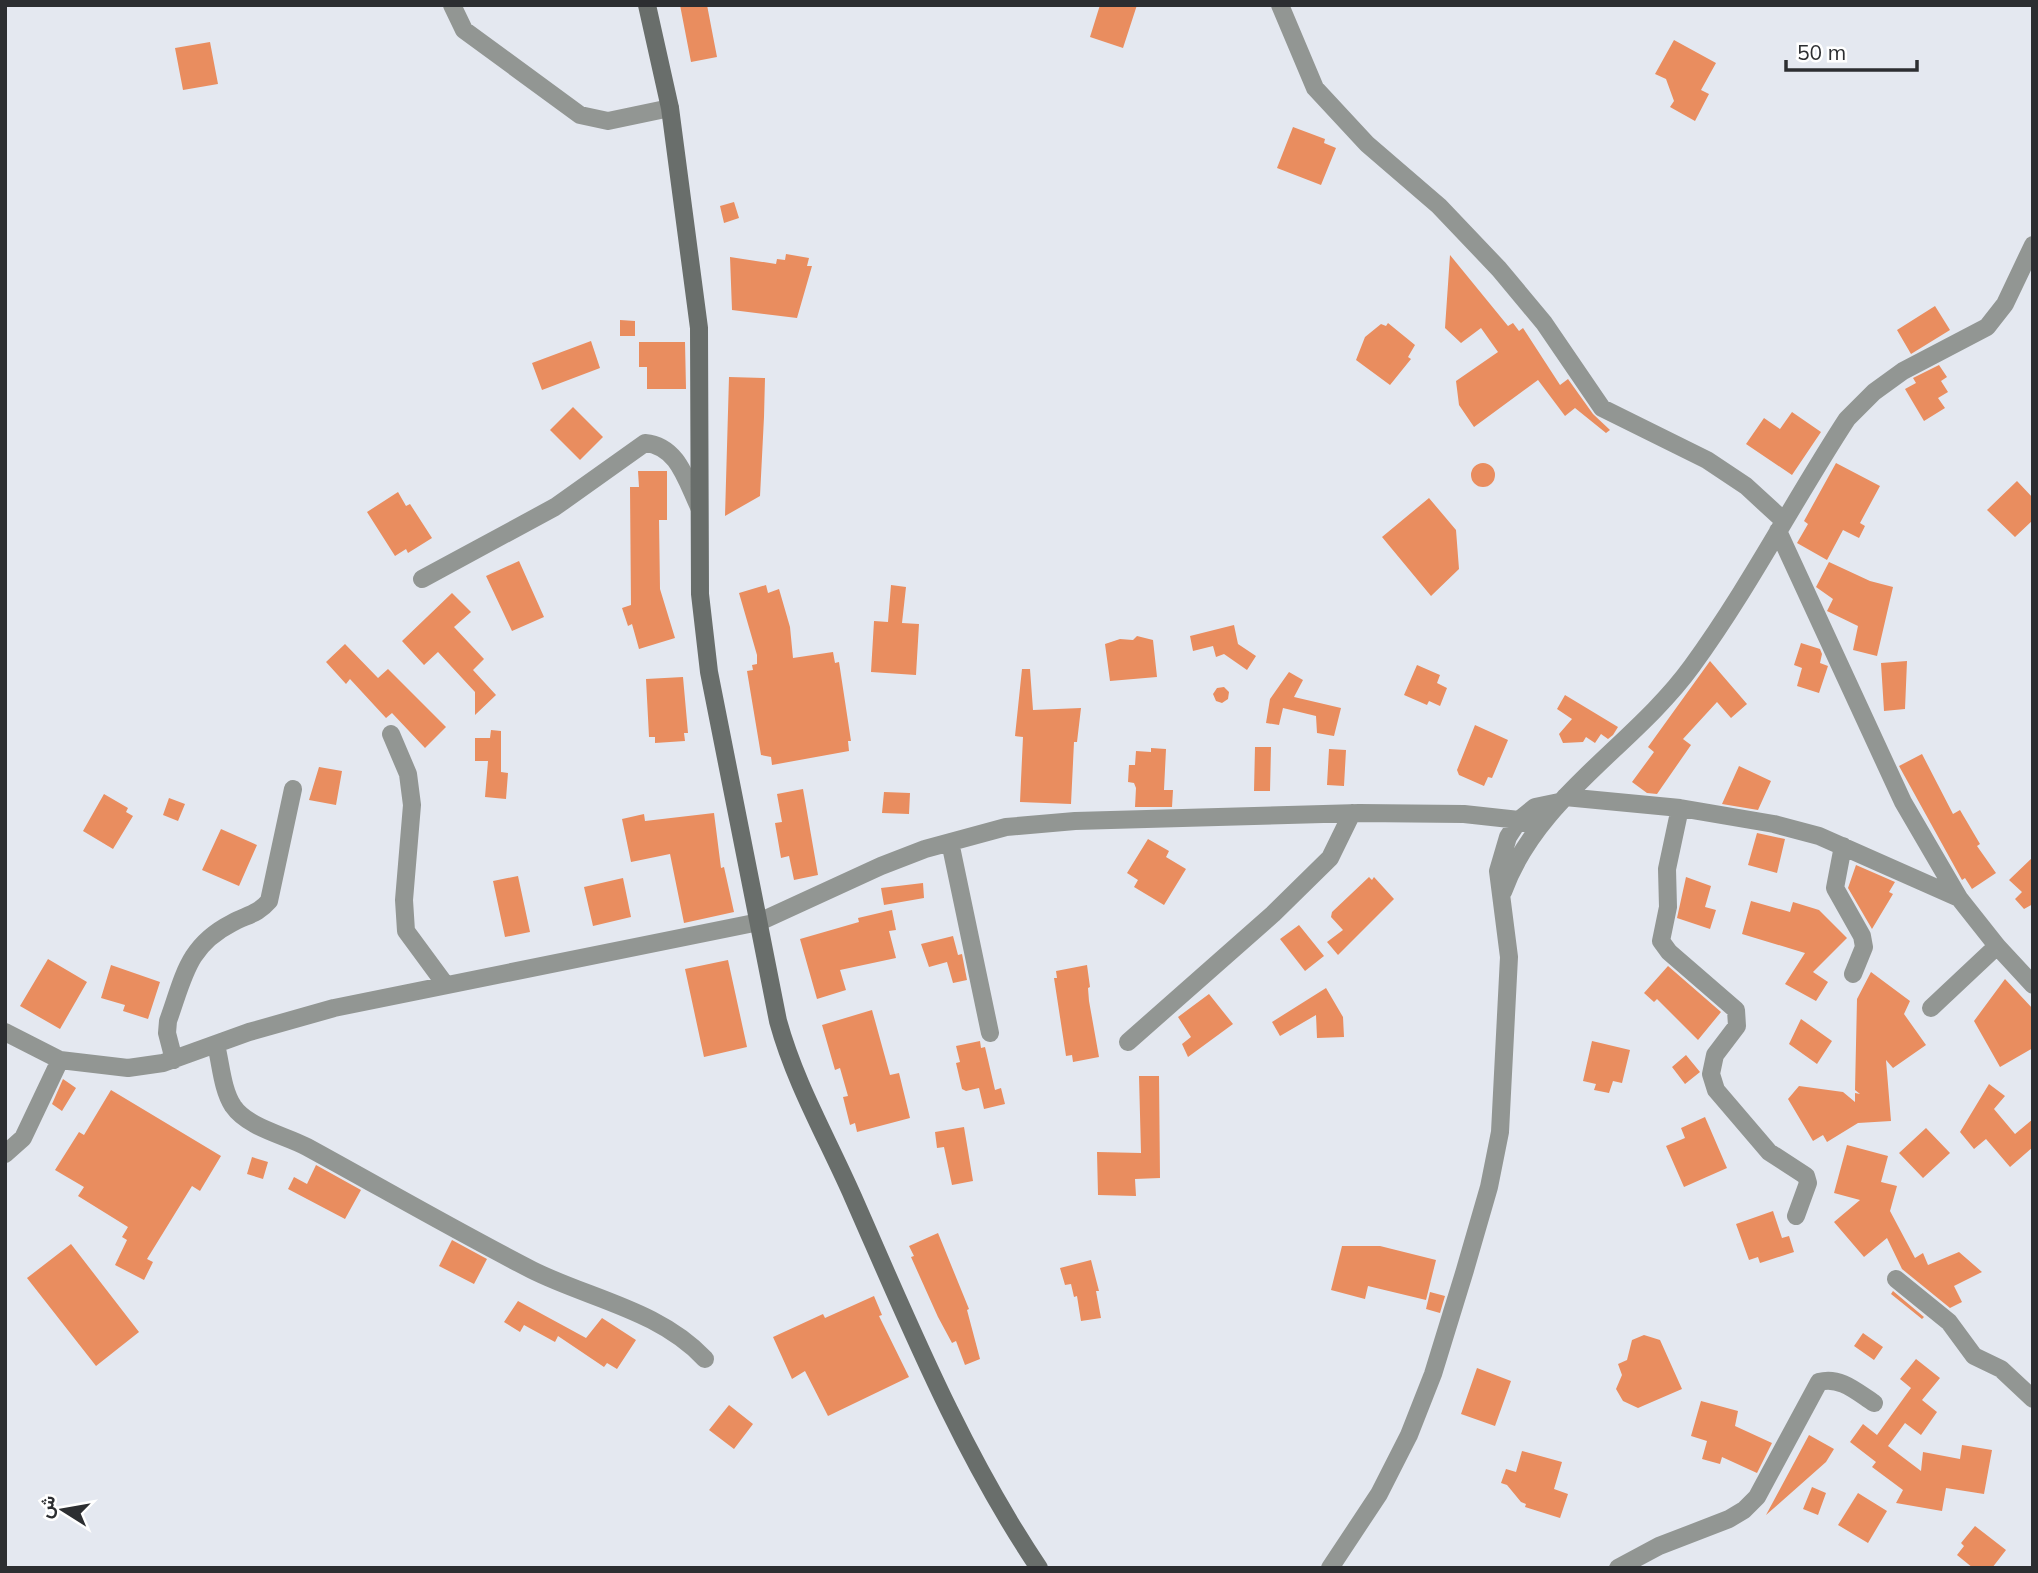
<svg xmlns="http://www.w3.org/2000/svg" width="2038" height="1573" font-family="Mulish,Vazirmatn,sans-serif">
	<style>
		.building { fill: #e98d5f }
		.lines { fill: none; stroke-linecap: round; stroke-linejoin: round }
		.street { stroke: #929693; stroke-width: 18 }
		.secondary { stroke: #696e6b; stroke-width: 18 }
	</style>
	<rect width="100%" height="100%" fill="#e4e8f0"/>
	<path class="building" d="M680,5H707L717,57L691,62Z
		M1100,5H1137L1123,48L1090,37Z
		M1674,40L1716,63L1701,90L1709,94L1695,121L1670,107L1674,101L1666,79L1655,74Z
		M210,42L218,84L183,90L175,48Z
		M1293,127L1325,139L1324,143L1336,148L1321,185L1277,168Z
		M734,202L739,218L724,223L720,206Z
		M786,254L809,258L807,266H812L797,318L732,310L730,257L776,264L777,259L785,260Z
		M1450,255L1508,326L1513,323L1519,331L1523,328L1560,385L1568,379L1593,414L1610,430L1606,433L1575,408L1565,416L1538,380L1474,427L1459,405L1456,381L1498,352L1481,328L1461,343L1445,328Z
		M1935,306L1950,330L1911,354L1897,330Z
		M620,320L635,321V336H620Z
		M1388,323L1415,345L1408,357L1411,359L1390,385L1356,360L1365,337L1381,324L1386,326Z
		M591,341L600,368L542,390L532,363Z
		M639,342H685L686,389H647V367H639Z
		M1939,365L1947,377L1941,381L1948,392L1938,398L1945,408L1924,421L1905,389L1916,383L1913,378Z
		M729,377L765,378L764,417L760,496L725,516Z
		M573,407L603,437L580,460L550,430Z
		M1792,412L1821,432L1792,475L1746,444L1764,418L1780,429Z
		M1471 475a12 12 0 1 1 24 0a12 12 0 1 1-24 0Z
		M1836,463L1880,486L1860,523L1865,526L1859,538L1843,530L1827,560L1797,543L1808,524L1804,521Z
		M638,471H667V520H659L660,589L675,638L639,649L632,624L628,626L622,608L631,605L630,487H639Z
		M2017,481L2033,498V520L2015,537L1987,510Z
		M398,492L406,506L410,504L432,538L408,553L406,549L395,556L367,512Z
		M1429,498L1456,530L1459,569L1431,596L1382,537Z
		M519,561L544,617L512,631L486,576Z
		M1829,562L1870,581L1893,587L1877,656L1853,650L1858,626L1827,611L1833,599L1816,587Z
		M766,585L768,593L779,589L790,627L793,658L833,652L835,663L839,662L851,741H848L849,751L772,765L771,757L761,755L747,671L753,670L752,665L757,664V655L739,593Z
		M891,585L906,587L902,623L919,624L916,675L871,672L874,621L888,622Z
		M452,593L471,612L454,627L484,659L473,670L496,695L475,715V692L438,652L424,665L402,641Z
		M1234,625L1238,644L1256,656L1247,670L1224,654L1216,657L1213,646L1193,651L1190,636Z
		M1137,636L1153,640L1157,677L1110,681L1105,644L1120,639L1133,640Z
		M1801,643L1820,649L1822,654L1820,663L1828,666L1819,693L1797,686L1802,668L1794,665Z
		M345,644L378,678L388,669L446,727L425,748L392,713L386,718L350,679L346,684L326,662Z
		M1710,661L1747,704L1731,718L1717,702L1683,739L1691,745L1657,794L1647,793L1632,782L1654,752L1648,747Z
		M1907,661L1905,709L1884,711L1881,663Z
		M1417,665L1440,675L1437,683L1447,688L1440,706L1429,701L1427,705L1404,695Z
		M1022,669H1030L1033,710L1081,708L1077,742H1074L1071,804L1020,802L1023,737L1015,736Z
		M1289,672L1303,680L1294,697L1341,708L1334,736L1317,733L1316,716L1283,708L1279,725L1266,723L1270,699Z
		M683,677L688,733H684L685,741L655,743V737H649L646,679Z
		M1224,687L1229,692L1228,699L1222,703L1216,701L1213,694L1217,688Z
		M1565,695L1618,727L1613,735L1608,739L1601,734L1595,743L1586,737L1583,742L1563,743L1559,734L1572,719L1557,709Z
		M1475,725L1508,740L1492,778L1488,777L1484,786L1459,775L1457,770Z
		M491,730L501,731V772L508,773L506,799L485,797L488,761H475V738H490Z
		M1255,747H1271L1270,791H1254Z
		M1151,748L1166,749L1164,790H1173L1172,807H1135L1136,788L1134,783L1128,782L1129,765H1135L1136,751L1151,752Z
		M1329,749L1346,750L1344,786L1327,785Z
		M1922,754L1953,814L1960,810L1980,844L1977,846L1996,873L1972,889L1965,878L1962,880L1899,766Z
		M1739,766L1771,781L1758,810L1722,804Z
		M319,767L342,771L336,805L309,800Z
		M803,789L818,875L794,880L789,856L781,858L775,823L782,822L777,794Z
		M884,792L910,793L909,814L882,813Z
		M104,794L128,808L126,812L133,816L113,849L83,831Z
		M169,798L185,804L178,821L163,815Z
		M714,813L721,868L724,867L734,912L684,923L670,854L631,862L622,819L644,814L645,821Z
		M221,829L257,845L239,886L202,870Z
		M1757,833L1785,839L1777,873L1748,865Z
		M1148,839L1169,851L1166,857L1186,869L1164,905L1134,887L1138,880L1127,873Z
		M2033,857V904L2024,909L2015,899L2022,892L2009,880Z
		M1856,865L1895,882L1889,892L1893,894L1872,929L1848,888Z
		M518,876L530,932L505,937L493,881Z
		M1369,877L1372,880L1374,877L1394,899L1338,955L1327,942L1343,930L1331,917L1332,912Z
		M1686,877L1711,886L1705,907L1716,910L1710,929L1677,918Z
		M623,878L631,917L593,926L584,887Z
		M923,883L924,898L884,905L881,888Z
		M1751,901L1790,912L1793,902L1819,910L1847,938L1813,972L1828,982L1816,1001L1785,984L1805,953L1742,934Z
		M892,910L896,930L889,931L896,958L840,970L846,990L817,999L800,939L859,922L858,918Z
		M1299,925L1324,956L1305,971L1280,939Z
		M953,936L958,955L962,954L967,980L953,983L947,962L929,967L921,944Z
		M48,959L87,982L60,1029L20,1006Z
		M728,960L747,1047L704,1057L685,969Z
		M111,965L160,982L148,1019L123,1011L125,1005L101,998Z
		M1087,965L1090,987L1088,988L1089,1001L1099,1057L1073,1062L1072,1055L1066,1056L1054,978H1057L1056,971Z
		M1668,966L1721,1012L1698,1040L1657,999L1654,1002L1644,993Z
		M1871,972L1910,1001L1904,1014L1926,1045L1893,1068L1886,1060L1891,1121L1858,1123L1827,1142L1823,1135L1813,1141L1788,1099L1799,1086L1843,1092L1855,1102V1093L1860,1094L1855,1090L1857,999Z
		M2005,979L2033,1009V1048L2000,1067L1974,1021Z
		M1326,988L1343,1017L1344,1037L1317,1038L1316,1015L1280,1036L1272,1022Z
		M1209,994L1233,1024L1188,1057L1182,1044L1191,1037L1178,1017Z
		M872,1010L890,1075L899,1073L910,1118L857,1132L855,1123L850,1125L843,1097L848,1096L840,1068L835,1070L822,1025Z
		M1801,1019L1832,1041L1817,1064L1789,1044Z
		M980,1041L981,1048L985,1047L995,1090L1001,1088L1005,1104L984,1109L979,1088L966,1091L962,1089L956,1063L960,1062L956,1046Z
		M1592,1041L1630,1050L1622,1083L1613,1081L1609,1093L1594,1090L1596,1084L1583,1081Z
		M1686,1055L1700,1072L1685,1084L1672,1067Z
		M1139,1076H1159L1160,1178L1135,1179L1136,1196L1098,1195L1097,1152L1141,1153Z
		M63,1079L76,1088L62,1111L52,1104Z
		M1989,1084L2005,1096L1994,1109L2015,1134L2033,1119V1147L2010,1167L1986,1139L1974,1149L1960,1132Z
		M111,1090L221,1156L200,1191L192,1186L147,1259L153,1262L144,1280L115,1265L127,1240L122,1237L128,1227L78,1196L84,1187L55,1170L79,1132L84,1135Z
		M1705,1117L1727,1168L1684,1187L1666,1146L1685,1138L1681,1128Z
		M964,1127L973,1181L952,1185L944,1147L937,1148L935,1132Z
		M1926,1128L1950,1153L1923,1178L1899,1153Z
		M1847,1145L1888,1156L1881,1182L1897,1186L1890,1211L1915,1258L1923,1253L1928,1265L1959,1252L1982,1272L1954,1286L1962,1302L1950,1308L1902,1269L1887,1238L1864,1257L1834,1222L1860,1200L1834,1193Z
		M252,1157L268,1162L263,1179L247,1174Z
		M316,1165L361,1190L345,1219L288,1189L294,1177L307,1184Z
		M1773,1211L1782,1238L1789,1236L1794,1252L1760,1263L1758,1257L1749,1260L1736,1224Z
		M938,1233L969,1309L967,1310L980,1359L965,1365L956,1341L952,1343L938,1317L911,1257L914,1256L909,1246Z
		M452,1240L487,1259L474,1284L439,1266Z
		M71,1244L139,1332L96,1366L27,1278Z
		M1342,1246H1380L1436,1260L1426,1300L1368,1286L1365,1299L1331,1290Z
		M1091,1260L1099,1291H1096L1101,1318L1081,1321L1077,1296L1074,1297L1071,1284L1065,1285L1060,1268Z
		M1893,1291L1924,1317L1922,1319L1891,1294Z
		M1430,1292L1445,1296L1440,1313L1426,1309Z
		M874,1296L882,1315L879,1316L909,1377L828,1416L805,1371L792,1379L773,1337L823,1314L825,1318Z
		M518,1301L586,1338L602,1318L636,1340L617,1369L607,1363L604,1367L558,1336L555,1342L524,1325L520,1332L504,1322Z
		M1863,1333L1883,1347L1874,1360L1854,1346Z
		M1644,1335L1660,1340L1682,1389L1638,1408L1623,1401L1616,1389L1622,1375L1618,1364L1627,1360L1632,1340Z
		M1916,1359L1940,1378L1922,1400L1937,1412L1921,1435L1905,1423L1888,1446L1921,1471L1923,1452L1960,1459L1962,1445L1992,1450L1984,1494L1946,1488L1942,1511L1896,1503L1903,1490L1872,1467L1876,1462L1850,1442L1863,1424L1877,1435L1911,1388L1900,1379Z
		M1477,1368L1511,1381L1495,1426L1461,1414Z
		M1701,1401L1738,1411L1735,1426L1772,1443L1757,1473L1722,1457L1720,1464L1702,1459L1707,1441L1691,1436Z
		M729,1405L753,1424L734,1449L709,1430Z
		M1809,1435L1834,1449L1826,1462L1766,1515Z
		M1522,1451L1562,1462L1554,1489L1568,1494L1560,1518L1525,1507L1526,1504L1521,1502L1507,1485L1501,1483L1506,1469L1516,1472Z
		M1812,1487L1826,1493L1818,1515L1803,1509Z
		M1858,1493L1887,1511L1868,1543L1838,1525Z
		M1975,1526L2006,1550L1992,1568H1973L1957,1555L1964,1546L1961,1543Z"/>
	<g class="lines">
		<path class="street" d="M452,5L464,30L580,115L608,121L670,108
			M1280,5L1315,88L1367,144L1439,206L1499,269L1544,323L1602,408L1707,460L1746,486L1784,521
			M1778,531L1903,802L1959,898
			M422,579L555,507L645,443C678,446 686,480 699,507
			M391,734L408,774L412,805L404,900L406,931L445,984
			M1565,797L1680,808L1774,824L1819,836L1959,898L1997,946L2033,985
			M1680,808L1667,869L1668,907L1661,941L1669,952L1736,1010L1737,1026L1715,1055L1711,1074L1716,1090L1769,1152L1806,1176L1808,1183L1796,1216
			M950,842L990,1033
			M1843,846L1835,888L1862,936L1864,947L1853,974
			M1503,892C1537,797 1634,746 1692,666C1749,588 1794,500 1847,419L1874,392L1903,371L1987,327L2005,304L2033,245
			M1931,1008L1997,946
			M5,1032L60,1060L128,1068L163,1063L249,1032L334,1008L759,922L881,866L925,849L1006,827L1075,821L1359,813L1464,814L1519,820L1538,828
			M1128,1042L1273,914L1330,858L1352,813
			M216,1045C221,1064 222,1089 233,1106C248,1128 285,1135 307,1147C382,1188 456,1231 532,1270C590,1299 659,1310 705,1359
			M174,1060L167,1033L168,1021C184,977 187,946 232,923C247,915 258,914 269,901L293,789
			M5,1154L23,1138L60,1060
			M1896,1279L1949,1322L1974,1356L2001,1369L2033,1399
			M1330,1568L1379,1494L1409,1435L1433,1374L1465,1270L1489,1187L1500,1132L1509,957L1498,871L1508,837L1519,820L1535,807L1559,802
			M1618,1568L1659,1546L1729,1519L1744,1510L1757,1497L1819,1382C1840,1376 1857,1392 1874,1403"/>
		<path class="secondary" d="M647,5L670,108L699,328L700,594L709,672L778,1021C795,1083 827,1138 853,1197C909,1324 961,1452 1039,1568"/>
	</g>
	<rect width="2038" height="1573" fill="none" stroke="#2c2e31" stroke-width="14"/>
	<g transform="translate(63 1510) rotate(281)" stroke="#ffffff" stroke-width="5" paint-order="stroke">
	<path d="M0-5L12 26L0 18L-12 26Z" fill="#2c2e31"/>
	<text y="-10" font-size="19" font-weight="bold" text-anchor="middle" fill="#2c2e31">ش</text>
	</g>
	<path d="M1786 60v10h131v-10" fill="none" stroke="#2c2e31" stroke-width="3.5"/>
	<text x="1797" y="60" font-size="21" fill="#2c2e31" stroke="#ffffff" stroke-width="5" paint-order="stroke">50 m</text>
</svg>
